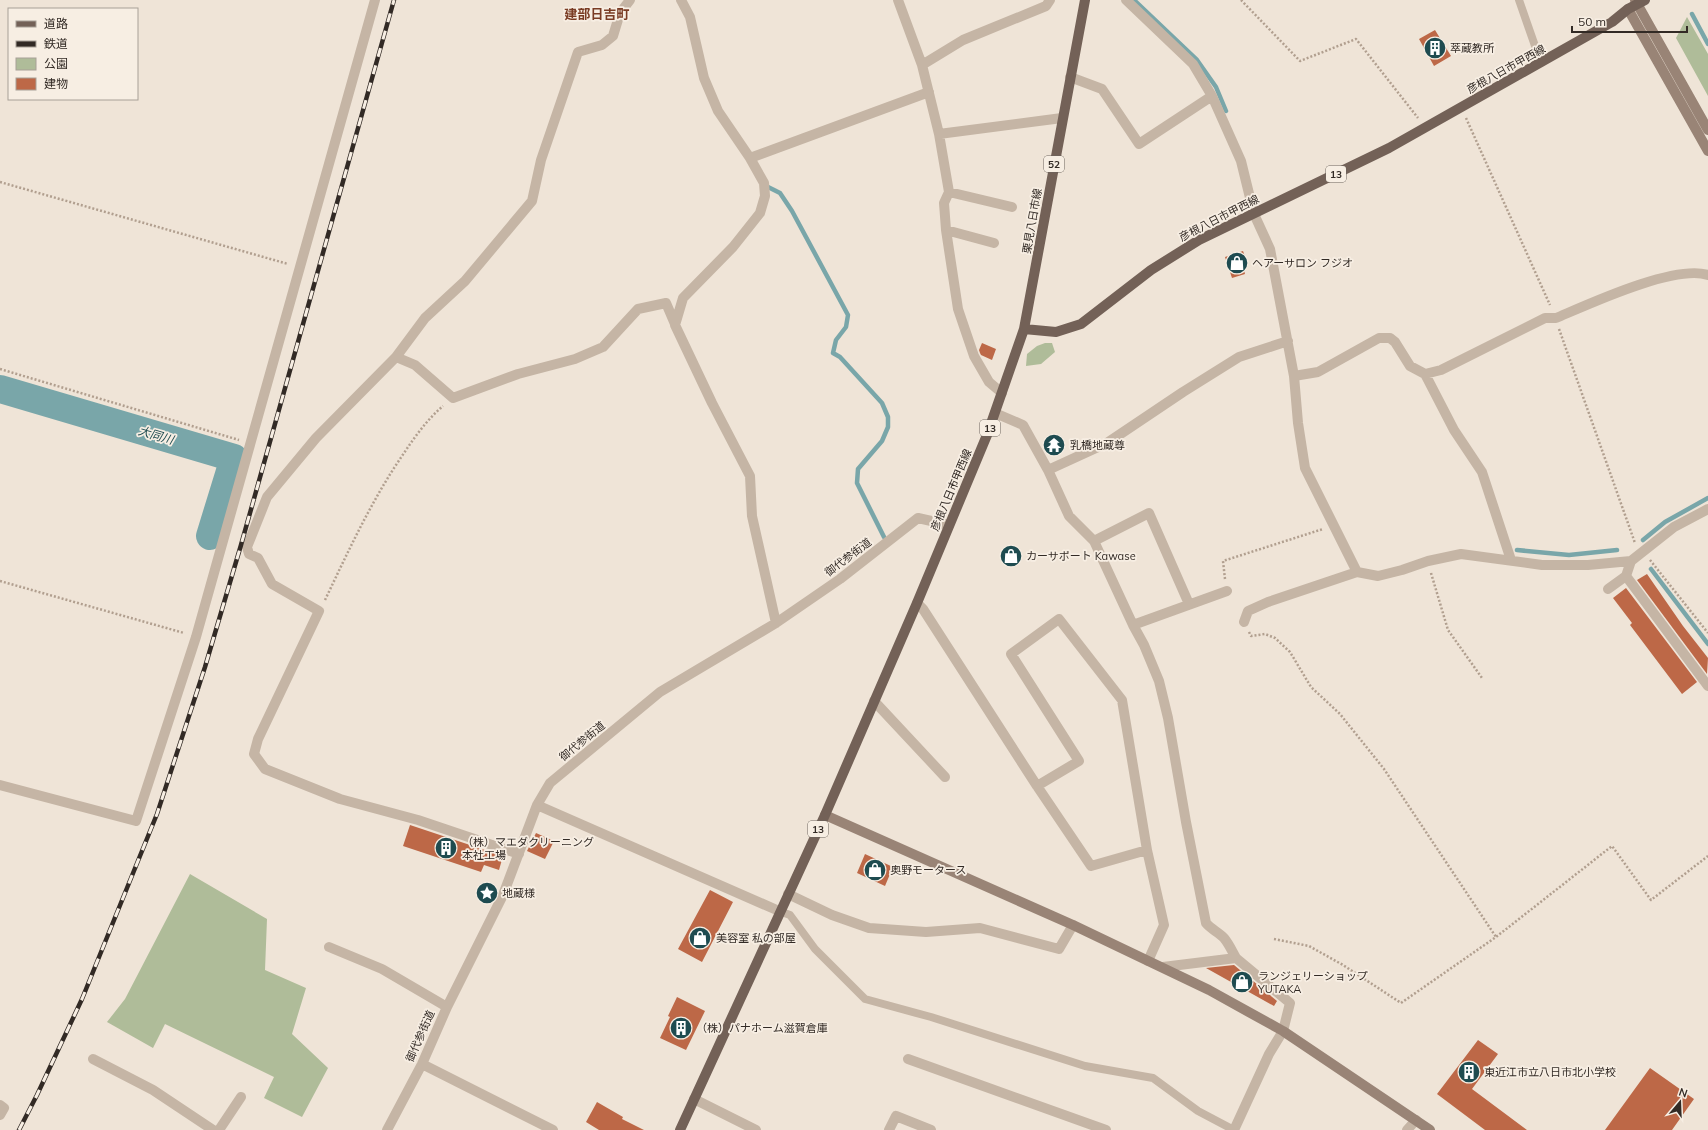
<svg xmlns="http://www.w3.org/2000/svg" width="1708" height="1130" font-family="Mulish,'Noto Sans JP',sans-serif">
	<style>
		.green { fill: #afbc99 }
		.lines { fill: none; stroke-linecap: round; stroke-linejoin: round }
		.stream { stroke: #79a6a9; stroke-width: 4.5 }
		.river { stroke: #79a6a9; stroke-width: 28 }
		.building { fill: #bd6847 }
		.path { stroke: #b19f8f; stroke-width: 2.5; stroke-dasharray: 2 2; stroke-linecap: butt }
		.lane { stroke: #c5b5a5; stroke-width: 8 }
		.street { stroke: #c5b5a5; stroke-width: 10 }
		.secondary { stroke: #998476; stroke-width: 10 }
		.primary { stroke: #736157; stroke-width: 10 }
		.rail-casing { stroke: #322a25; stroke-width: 4.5 }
		.rail { stroke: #f7eee3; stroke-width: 3; stroke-dasharray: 9; stroke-linecap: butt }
		.labels { text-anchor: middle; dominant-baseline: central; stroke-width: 3.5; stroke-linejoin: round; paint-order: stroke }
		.shield { fill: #f7eee3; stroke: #6d655e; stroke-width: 1 }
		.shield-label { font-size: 10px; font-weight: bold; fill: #322a25 }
		.poi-label { font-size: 11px; fill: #322a25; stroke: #f7eee3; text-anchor: start }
		.street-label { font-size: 11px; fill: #322a25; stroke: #f7eee3 }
		.water-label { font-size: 12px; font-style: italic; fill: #1e4b50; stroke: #f7eee3 }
		.quarter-label { font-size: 13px; font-weight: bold; fill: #7a3c24; stroke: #f7eee3 }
	</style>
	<rect width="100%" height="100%" fill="#efe4d7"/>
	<path class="green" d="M1687,17L1708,54V96L1676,38Z
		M1045,343H1052L1055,352L1041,364L1026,366L1027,354L1037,346Z
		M190,874L267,919L265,970L306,988L292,1034L328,1068L302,1117L264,1098L274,1077L165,1024L153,1048L107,1022L125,999Z"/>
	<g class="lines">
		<path class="stream" d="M1134,0L1197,60L1216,87L1226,111
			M1692,14L1708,44
			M768,187L780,193L792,211L848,315L846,327L836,340L833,353L840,357L882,403L888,417V427L882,441L858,469L857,483L884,537
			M1643,540L1665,522L1708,498
			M1517,550L1569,555L1617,550
			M1651,569L1708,644"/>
		<path class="river" d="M0,389L234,458L210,536"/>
	</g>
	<path class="building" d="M1435,30L1451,56L1434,66L1419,39Z
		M1243,251L1248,265L1243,267L1245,274L1232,278L1225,257Z
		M982,343L996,349L992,360L981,355L980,353L979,350Z
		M1647,574L1683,626L1708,658L1707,674L1637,580Z
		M1626,588L1697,682L1682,694L1630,625L1632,623L1613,598Z
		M410,825L503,856L499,870L484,865L481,872L403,846Z
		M536,833L554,841L545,859L527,851Z
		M865,854L893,867L885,886L857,873Z
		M710,890L733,902L702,962L678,949Z
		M1234,965L1277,1001L1274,1006L1206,968Z
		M677,997L705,1011L686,1050L660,1038L670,1017L668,1016Z
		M1478,1040L1498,1054L1472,1089L1527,1130H1485L1437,1094Z
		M1650,1068L1694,1099L1672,1130H1605Z
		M597,1102L623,1117L622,1119L644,1130H599L586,1122Z"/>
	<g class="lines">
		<path class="path" d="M1241,0L1300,61L1356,39L1418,118
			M1466,118L1550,305
			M0,182L288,264
			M1559,329L1635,543
			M0,369L239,440
			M1650,560L1708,633
			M1431,573L1448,630L1482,678
			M1225,579L1223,561L1323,529
			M0,581L184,633
			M325,600C347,554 368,508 396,465C410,444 424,422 443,406
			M1249,632L1251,636L1265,634L1275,638L1290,652L1311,687L1340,714L1384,769L1496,937
			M1274,939L1309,946L1343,965L1401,1003L1496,937L1612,846L1651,900L1708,856"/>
		<path class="lane" d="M1519,0L1541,63
			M779,911L790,915L815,949L865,999L931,1017L1085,1066L1153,1078L1198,1111L1234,1130"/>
		<path class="street" d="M630,0L620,13L613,36L602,45L578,52L541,160L532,201L465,281L425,318L396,357L415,365L453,398L518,374L575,359L603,347L638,309L666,303L675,324
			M681,0L690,17L704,78L718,111L750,158L764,183L765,196L760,213L733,247L683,298L675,325L712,403L750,476L752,516L776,623
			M898,0L922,65L939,134L949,192L944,203L946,230L958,309L974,356L989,382L1002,393
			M1126,0L1193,64L1212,96L1241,161L1254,214L1270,249L1294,376L1298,423L1305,468L1357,572L1378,576L1402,570L1428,561L1461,554L1542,565H1588L1631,561
			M922,65L963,40L1046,6L1050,0
			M1070,77L1102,89L1139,144L1212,96
			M939,134L1062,118
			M750,158L929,92
			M949,192L1012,207
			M946,230L994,243
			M396,357L316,438L267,497L247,547L249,554L258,558L272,584L319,611L258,739L254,754L265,769L340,799L418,820L519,854
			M1425,374L1454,430L1482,472L1511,560
			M1294,376L1318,372L1379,338H1390L1395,342L1410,366L1425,374L1441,370L1545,318H1556C1589,304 1675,264 1708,275
			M995,413L1023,425L1048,470L1069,516L1094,541L1133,625L1144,645L1159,681L1168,718L1186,822L1206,923C1211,929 1218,932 1224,938C1229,944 1232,951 1236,958
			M1048,470L1107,443L1183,392L1239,357L1288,341
			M1094,541L1149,513L1189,604
			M1626,576L1708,686
			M1608,589L1626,576L1631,561L1674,527L1708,509
			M917,603L923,609L1037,786L1079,761L1011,654L1059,619L1122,700L1147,850L1164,925L1148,961
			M1244,622L1248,611L1268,602L1357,572
			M1133,625L1227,591
			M874,701L945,777
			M0,785L136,821L196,637L375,0
			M1037,786L1091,866L1147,850
			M537,805L779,911
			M788,894L832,915L869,928L926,932L980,928L1059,949L1073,925
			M329,947L382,969L447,1007
			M1163,967L1236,958L1290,1003L1283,1031L1269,1054L1234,1130
			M93,1059L153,1090L213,1130
			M908,1059L1106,1130
			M422,1064L553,1130
			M694,1099L756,1130
			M0,1105L4,1108L0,1115
			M219,1130L241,1097
			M387,1130L422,1064L447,1007L503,895L537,805L550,783L660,692L776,623L840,579L918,518L949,525
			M889,1130L896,1116L931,1130
			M1407,1130L1416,1120"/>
		<path class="secondary" d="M1635,0L1708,130
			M1628,9L1708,151
			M825,815L1073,925L1209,990L1283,1031L1430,1130"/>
		<path class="primary" d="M1024,329L1056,332L1081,324L1151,270L1199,240L1389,148L1612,22L1628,9L1645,0
			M680,1130L825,815L917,603L987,435L1024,329L1085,0"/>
		<g class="rail-casing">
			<path id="rail" d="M19,1130L37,1095L82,999L157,814L205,667L241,545L394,0"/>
		</g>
		<use href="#rail" class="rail"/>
	</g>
	<defs>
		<g id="building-disc" transform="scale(1.15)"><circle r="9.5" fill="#1e4b50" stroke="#f7eee3"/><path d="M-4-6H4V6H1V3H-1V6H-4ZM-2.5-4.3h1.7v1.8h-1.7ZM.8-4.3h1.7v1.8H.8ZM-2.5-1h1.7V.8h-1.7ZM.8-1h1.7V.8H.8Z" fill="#fff"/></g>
		<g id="shop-disc" transform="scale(1.15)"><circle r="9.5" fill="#1e4b50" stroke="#f7eee3"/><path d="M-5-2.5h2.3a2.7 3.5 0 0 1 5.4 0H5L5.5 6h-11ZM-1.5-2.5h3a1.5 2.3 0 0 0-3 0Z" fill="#fff"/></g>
		<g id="temple-disc" transform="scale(1.15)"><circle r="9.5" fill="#1e4b50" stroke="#f7eee3"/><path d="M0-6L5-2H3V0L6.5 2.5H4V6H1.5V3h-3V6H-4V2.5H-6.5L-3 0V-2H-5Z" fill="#fff"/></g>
		<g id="sight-disc" transform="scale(1.15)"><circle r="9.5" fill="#1e4b50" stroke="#f7eee3"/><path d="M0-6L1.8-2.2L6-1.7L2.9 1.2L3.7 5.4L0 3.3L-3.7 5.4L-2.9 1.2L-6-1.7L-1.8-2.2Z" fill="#fff"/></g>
	</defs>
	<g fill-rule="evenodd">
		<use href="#building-disc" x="1435" y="48"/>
		<use href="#shop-disc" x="1237" y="263"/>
		<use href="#temple-disc" x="1054" y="445"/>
		<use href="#shop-disc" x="1011" y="556"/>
		<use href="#building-disc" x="446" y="848"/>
		<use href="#shop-disc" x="875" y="870"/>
		<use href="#sight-disc" x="487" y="893"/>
		<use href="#shop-disc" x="700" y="938"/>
		<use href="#shop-disc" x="1242" y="982"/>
		<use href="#building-disc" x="681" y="1028"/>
		<use href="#building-disc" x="1469" y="1072"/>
	</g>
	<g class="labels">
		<g class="shield">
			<rect x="1044" y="156" width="20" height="16" rx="3"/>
			<rect x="1326" y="166" width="20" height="16" rx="3"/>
			<rect x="980" y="420" width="20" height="16" rx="3"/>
			<rect x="808" y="821" width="20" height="16" rx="3"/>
		</g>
		<g class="shield-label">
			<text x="1054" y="164">52</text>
			<text x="1336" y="174">13</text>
			<text x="990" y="428">13</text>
			<text x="818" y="829">13</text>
		</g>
		<g class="poi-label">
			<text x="1450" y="48">萃蔵教所</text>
			<text x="1252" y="263">ヘアーサロン フジオ</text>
			<text x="1070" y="445">乳橋地蔵尊</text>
			<text x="1026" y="556">カーサポート Kawase</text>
			<text x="462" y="842">（株）マエダクリーニング<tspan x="462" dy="13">本社工場</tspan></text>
			<text x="890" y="870">奥野モータース</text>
			<text x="502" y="893">地蔵様</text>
			<text x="716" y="938">美容室 私の部屋</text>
			<text x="1258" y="976">ランジェリーショップ<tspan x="1258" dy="13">YUTAKA</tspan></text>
			<text x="696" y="1028">（株）パナホーム滋賀倉庫</text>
			<text x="1484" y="1072">東近江市立八日市北小学校</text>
		</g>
		<g class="street-label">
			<text transform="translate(1506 69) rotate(-29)">彦根八日市甲西線</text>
			<text transform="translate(1219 218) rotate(-27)">彦根八日市甲西線</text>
			<text transform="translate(1032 221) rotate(-80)">栗見八日市線</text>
			<text transform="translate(951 490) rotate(-67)">彦根八日市甲西線</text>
			<text transform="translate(848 557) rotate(-37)">御代参街道</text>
			<text transform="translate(582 741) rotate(-39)">御代参街道</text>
			<text transform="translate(420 1036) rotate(-66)">御代参街道</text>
		</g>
		<g class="water-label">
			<text transform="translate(156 435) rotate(16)">大同川</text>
		</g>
		<g class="quarter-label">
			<text x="597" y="14">建部日吉町</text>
		</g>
	</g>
	<rect x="8" y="8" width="130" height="92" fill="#f7eee3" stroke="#a8a097"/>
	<rect x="16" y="21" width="20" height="6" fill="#736157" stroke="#a8a097"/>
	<text x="44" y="28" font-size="12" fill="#322a25">道路</text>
	<rect x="16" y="41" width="20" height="6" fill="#322a25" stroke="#a8a097"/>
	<text x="44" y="48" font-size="12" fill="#322a25">鉄道</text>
	<rect x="16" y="58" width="20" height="12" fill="#afbc99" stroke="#a8a097"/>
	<text x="44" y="68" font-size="12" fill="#322a25">公園</text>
	<rect x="16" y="78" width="20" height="12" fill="#bd6847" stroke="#a8a097"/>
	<text x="44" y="88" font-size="12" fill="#322a25">建物</text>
	<g transform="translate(1680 1102) rotate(19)" stroke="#f7eee3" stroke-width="3" paint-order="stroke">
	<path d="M0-3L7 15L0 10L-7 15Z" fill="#322a25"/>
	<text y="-6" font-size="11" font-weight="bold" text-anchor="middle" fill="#322a25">N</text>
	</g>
	<path d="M1572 26v6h115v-6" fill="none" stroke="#322a25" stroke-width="2"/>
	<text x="1578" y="26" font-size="12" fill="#322a25" stroke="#f7eee3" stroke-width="3" paint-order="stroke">50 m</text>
</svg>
